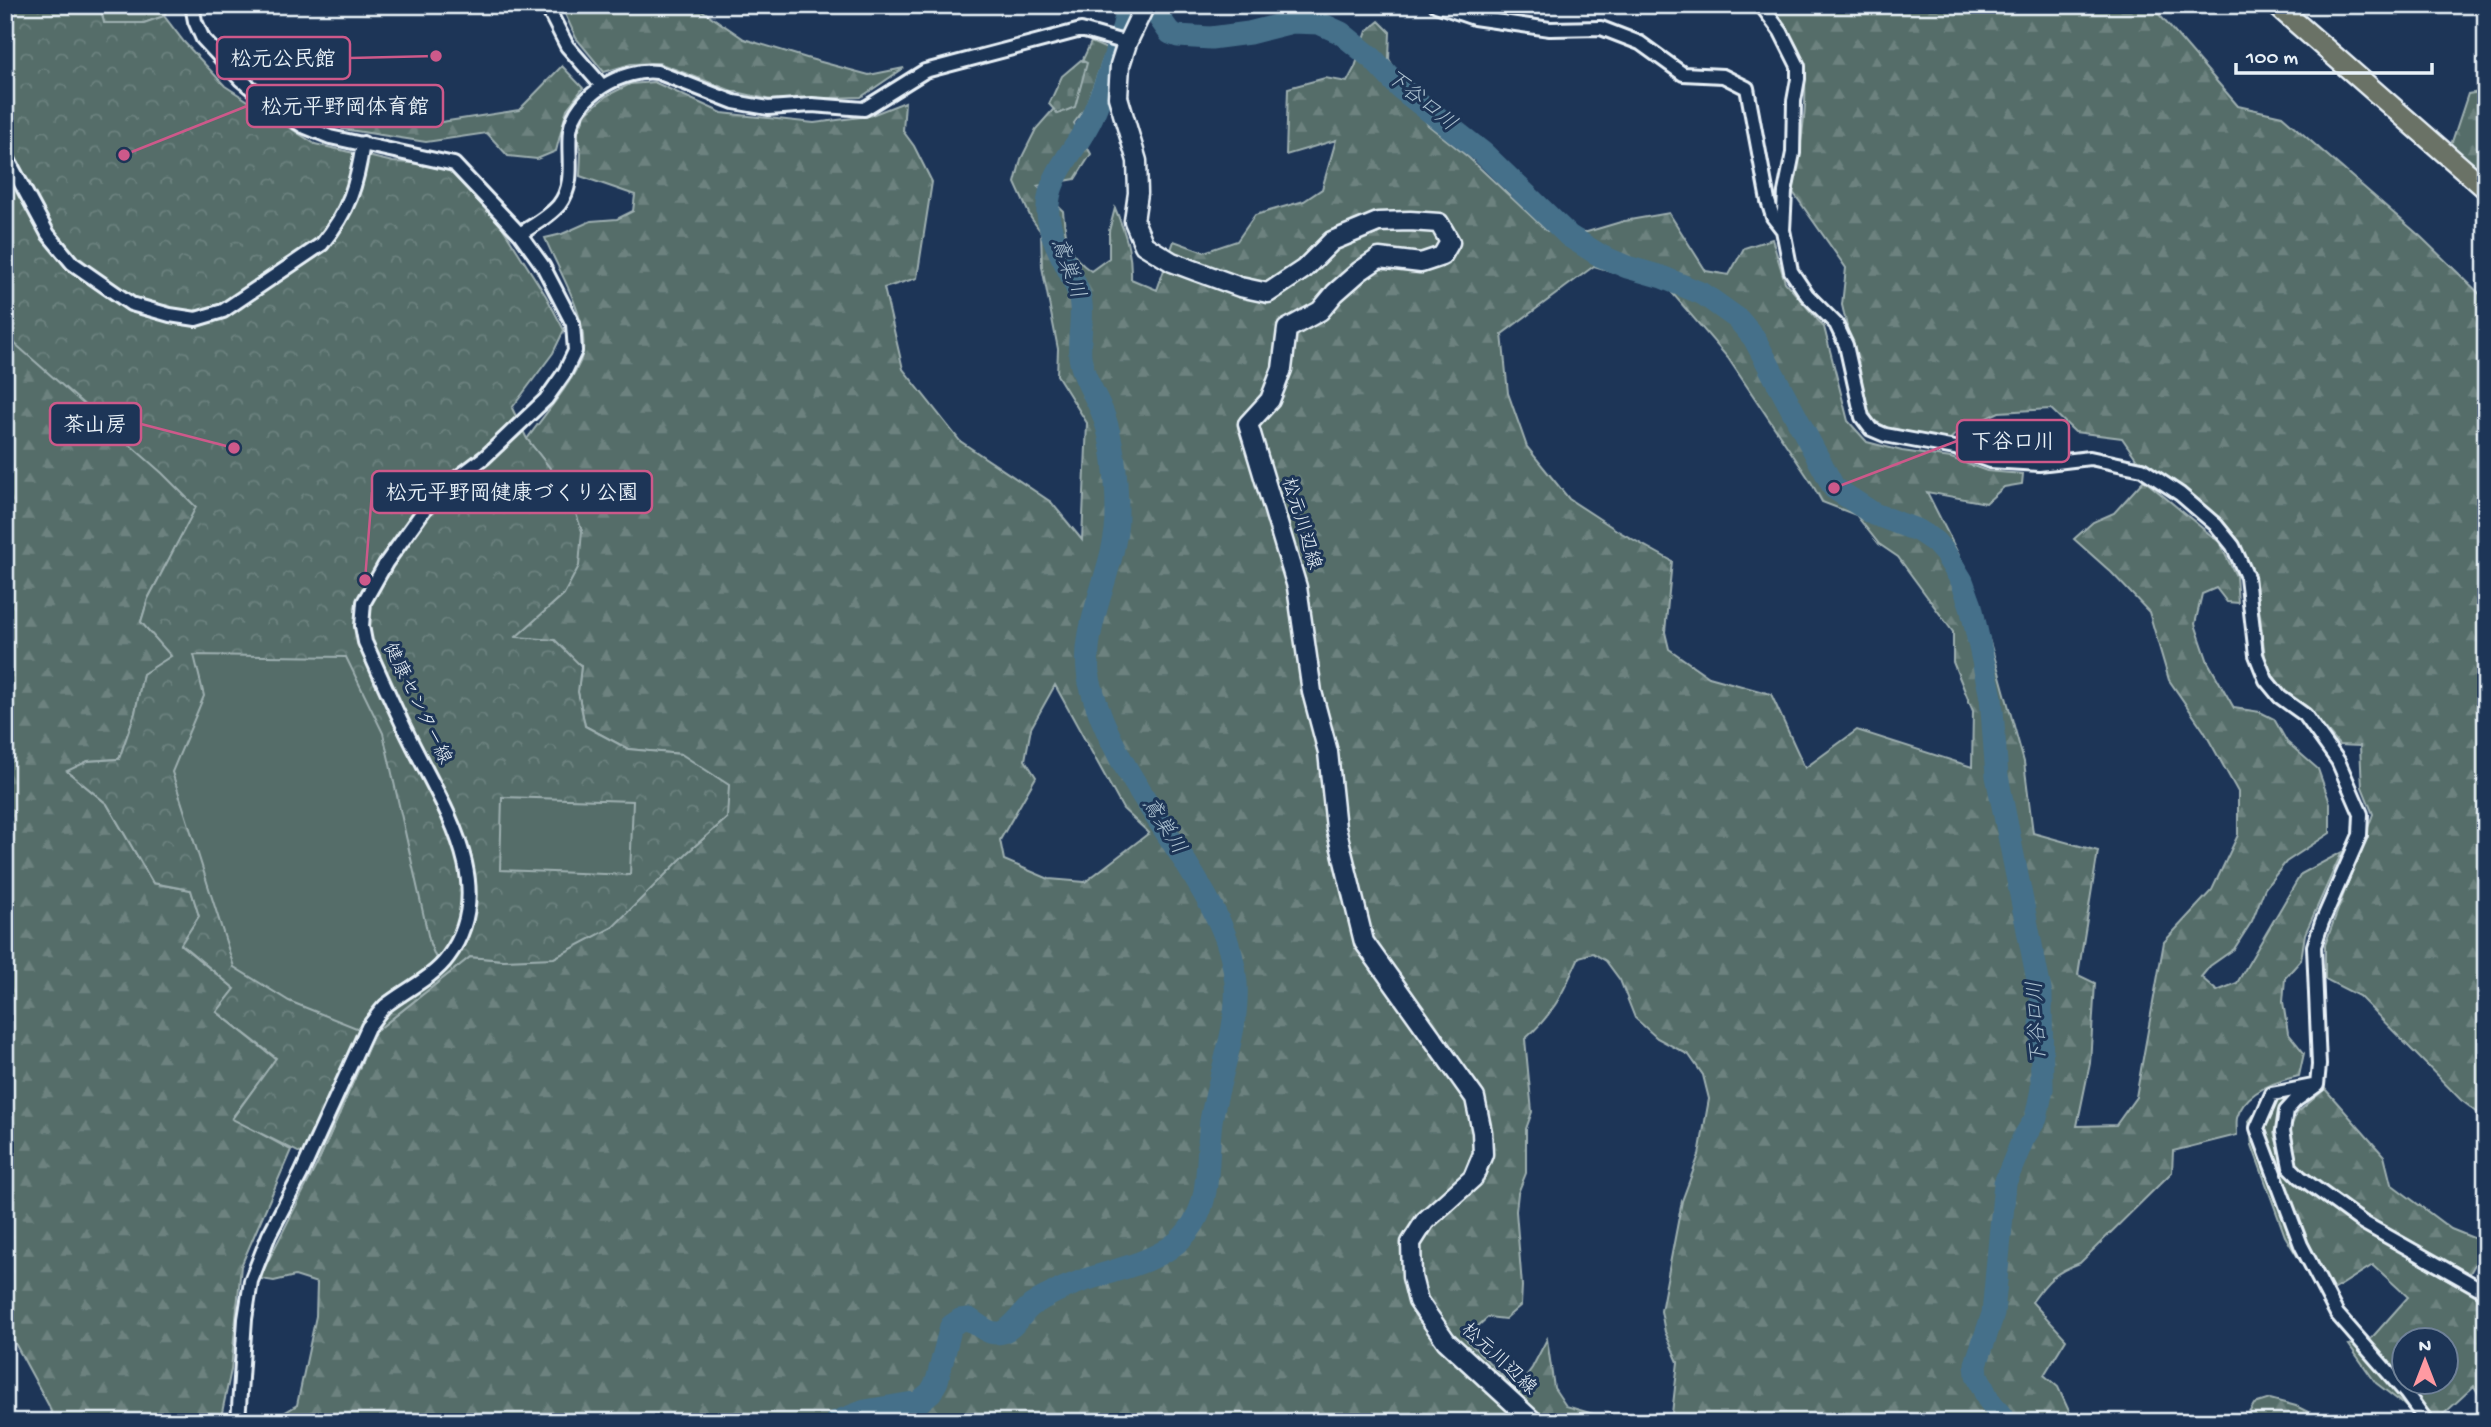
<svg xmlns="http://www.w3.org/2000/svg" width="2491" height="1427" font-family="'Gochi Hand','Klee One',sans-serif">
	<style>
		.forest { fill: url(#forest-firs); stroke: #9eafb0; stroke-width: 2; fill-rule: evenodd }
		.cemetery { fill: url(#cemetery-stones); stroke: #9eafb0; stroke-width: 2 }
		.park { fill: url(#park-crowns); stroke: #9eafb0; stroke-width: 2 }
		.garden { fill: #546d69; stroke: #9eafb0; stroke-width: 2 }
		.lines { fill: none; stroke-linecap: round; stroke-linejoin: round }
		.river { stroke: #45708a; stroke-width: 23 }
		.street-casing { stroke: #e8f1f8; stroke-width: 18 }
		.secondary-casing { stroke: #e8f1f8; stroke-width: 23 }
		.primary-casing { stroke: #e8f1f8; stroke-width: 24 }
		.street { stroke: #1d3557; stroke-width: 12 }
		.secondary { stroke: #1d3557; stroke-width: 18 }
		.primary { stroke: #6a7266; stroke-width: 19 }
		.labels { text-anchor: middle; dominant-baseline: central; stroke-width: 6; stroke-linejoin: round; paint-order: stroke }
		.street-label { font-size: 19px; fill: #e8f1f8; stroke: #1d3557 }
		.water-label { font-size: 21px; font-style: italic; fill: #afc4d2; stroke: #1d3557 }
		.leader { fill: none; stroke: #cd598a; stroke-width: 2.5 }
		.callout-dot { fill: #cd598a; stroke: #1d3557; stroke-width: 2.5 }
		.callout { fill: #1d3557; stroke: #cd598a; stroke-width: 2.5 }
		.callout-label { font-size: 21px; text-anchor: middle; font-weight: bold; fill: #e8f1f8 }
	</style>
	<defs>
		<pattern id="forest-firs" width="22" height="20" patternUnits="userSpaceOnUse" patternTransform="scale(1.75)"><rect width="22" height="20" fill="#546d69"/><path d="M5 1l3.5 6h-7zM16 11l3.5 6h-7z" fill="#6d827f"/></pattern>
		<pattern id="cemetery-stones" width="16" height="16" patternUnits="userSpaceOnUse" patternTransform="scale(1.75)"><rect width="16" height="16" fill="#546d69"/><path d="M2 7V4a2 2 0 0 1 4 0v3zM10 15v-3a2 2 0 0 1 4 0v3z" fill="#6d827f"/></pattern>
		<pattern id="park-crowns" width="20" height="18" patternUnits="userSpaceOnUse" patternTransform="scale(1.75)"><rect width="20" height="18" fill="#546d69"/><path d="M2 6a3 3 0 1 1 6 0M12 15a3 3 0 1 1 6 0" fill="none" stroke="#6d827f"/></pattern>
	</defs>
	<rect width="100%" height="100%" fill="#1d3557"/>
	<filter id="ink" filterUnits="userSpaceOnUse"><feTurbulence type="fractalNoise" baseFrequency=".0143" numOctaves="2"/><feDisplacementMap in="SourceGraphic" scale="14" xChannelSelector="R" yChannelSelector="G"/><feConvolveMatrix kernelMatrix="1 2 1 2 8 2 1 2 1" color-interpolation-filters="sRGB"/></filter>
	<g filter="url(#ink)">
		<path class="forest" d="M100,5H170L164,16L144,23H104Z
			M561,5H694L744,39L810,59L869,75L904,68L861,97L771,100L732,91L659,63L631,64L604,72L576,38Z
			M1769,5H2151L2238,106L2282,116L2421,237L2486,300V1119L2461,1100L2359,996L2325,979V945L2373,814L2362,787L2360,746L2339,745L2308,708L2285,693L2266,665L2255,576L2237,538L2181,488L2138,461L2122,438L2075,432L2051,409L1999,412L1959,431L1949,440L1888,428L1872,419L1865,404L1842,305L1846,268L1793,192C1799,153 1815,82 1797,46C1789,32 1778,19 1769,5Z
			M1379,21L1390,32L1389,59L1428,125L1468,157L1547,231L1587,232L1624,221L1669,213L1706,271L1729,275L1744,248L1772,239L1785,282L1824,327L1848,421L1867,442L1902,451L1951,458L1987,471L2023,474L2022,484L2004,487L1986,503L1927,492L1970,577L1999,672L2024,762L2033,833L2098,851L2078,975L2095,983L2090,1063L2077,1126L2116,1125L2136,1097L2164,942L2212,890L2238,835V792L2204,731L2169,680L2149,612L2111,572L2074,539L2093,522L2114,513L2144,480L2219,542L2236,576L2238,603L2227,602L2216,588L2202,594L2195,624L2208,662L2234,708L2260,712L2274,719L2287,742L2318,769L2330,803V833L2286,862L2265,888L2252,921L2234,949L2210,966L2201,977L2217,991L2237,983L2301,874L2342,852L2305,934L2301,960L2285,978L2283,1002L2288,1033L2304,1053L2299,1076C2276,1081 2244,1092 2237,1118C2236,1123 2237,1130 2237,1135L2173,1151L2172,1172L2080,1263C2055,1272 2047,1281 2032,1302L2066,1339L2044,1375L2058,1387L2074,1422H1671L1678,1362L1665,1332L1661,1311L1682,1201L1699,1155L1709,1099L1703,1075L1689,1055L1657,1038L1635,1018L1620,980L1606,961L1593,953L1579,957C1563,992 1555,1013 1525,1039L1532,1112L1526,1129V1173L1518,1193L1516,1211L1522,1286L1521,1305L1505,1319L1488,1317L1465,1338L1516,1390L1532,1368L1547,1339L1554,1388L1566,1406L1597,1415L1601,1422H269L297,1405L316,1316L317,1283L295,1276L274,1281L261,1279L263,1271L318,1162L375,1032L470,957L504,960L688,852L727,818L681,754L628,749L585,726L578,692L581,665L515,637L564,594L568,491L527,439C544,415 568,388 580,362C595,326 558,271 545,238L562,234L591,221L617,219L633,211L635,195L580,176L581,153L577,134L586,113L606,96L630,84L654,82L722,113L814,123L869,116L905,102L903,131L914,146L932,182L917,278L884,288L903,369L960,441L1051,502L1082,540L1087,423L1057,375L1058,349L1042,267L1041,232L1031,218L1015,183L1021,159L1036,129L1067,94L1091,42L1107,49L1085,108L1074,123L1091,154L1075,179L1037,186L1063,211C1066,239 1066,254 1091,271L1109,258V231L1115,208C1125,232 1132,252 1131,279L1157,290L1174,241L1204,252L1237,241L1255,215L1304,201L1322,189L1336,140L1286,155L1288,88L1325,78L1347,82L1355,67L1367,31ZM1594,266L1668,288L1728,358L1811,482L1822,502L1856,515L1879,544L1898,557L1953,632V662L1973,711L1972,767L1857,730L1805,768L1771,694L1709,677L1669,649L1665,632L1672,561L1618,531L1569,499L1527,447L1508,393L1502,334ZM1055,685L1123,809L1149,833L1085,882L1049,879L1004,860L1000,840L1036,777L1025,760L1031,728Z
			M562,66L583,88L567,109L556,151L537,159L508,156L487,133L426,142L343,129L352,121L422,125L519,110Z
			M2486,91V179L2450,148L2468,94Z
			M5,306L197,507L148,599L141,622L172,656L143,674L135,713L119,759L88,761L68,772L107,804L153,883L191,890L199,916L181,945L235,989L217,1012L276,1059L232,1118L291,1150L241,1266L231,1370L220,1422H54L49,1406L10,1334L5,1333Z
			M2325,1089L2384,1156L2391,1184L2451,1229L2486,1243V1259L2479,1257L2469,1275L2379,1225L2303,1174L2294,1160L2289,1130L2297,1113Z
			M2286,1094L2274,1133L2286,1172L2354,1224L2486,1302V1407L2474,1386L2435,1422H2422L2402,1403L2376,1383L2349,1345L2368,1342L2408,1297L2373,1265L2322,1297L2285,1236L2252,1145L2249,1121L2261,1105ZM2404,1340H2446V1382H2404Z
			M2270,1399L2296,1406L2328,1422H2244L2254,1404Z"/>
		<path class="cemetery" d="M1081,60L1087,63L1075,107L1058,114L1049,104L1062,76Z"/>
		<path class="park" d="M5,5H100L104,23H144L164,16L184,42L225,86L315,144L393,162L412,163L454,171L499,222L546,296L564,330L553,353L512,408L527,439L568,491L582,531L579,566L564,594L516,637L555,640L581,666L578,692L585,726L628,749L681,754L729,785L727,818L688,852L613,927L554,958L504,960L470,957L375,1032L318,1162L232,1119L276,1058L217,1012L235,989L181,944L199,916L191,890L153,883L107,804L67,771L88,761L119,759L135,713L143,674L171,656L141,622L148,599L196,507L162,473L5,335Z"/>
		<path class="garden" d="M194,655L346,657L383,733L430,944L437,961L382,1002L359,1029L289,1001L234,967L172,772L204,696Z
			M502,797L633,801L630,875L500,870Z"/>
		<g class="lines">
			<path class="river" d="M1151,6L1170,33L1178,36L1211,38L1249,33L1292,22L1319,23L1341,33L1373,59L1400,88L1483,153L1569,236L1601,256L1627,267L1662,277L1703,294L1738,319L1754,338L1834,488L1874,514L1919,531L1935,542L1945,553L1962,581L1971,606L1991,697L1997,776L2041,995L2042,1089L2036,1118L2023,1139L2005,1183L1993,1314L1976,1364L1977,1375L1988,1399L2006,1422
				M836,1422L865,1411L919,1402L931,1392L937,1381L951,1326L960,1320L969,1319C977,1324 987,1333 996,1333C1011,1334 1021,1313 1032,1305C1047,1295 1065,1287 1082,1281C1134,1263 1194,1258 1205,1191C1209,1168 1208,1144 1211,1121C1219,1075 1239,1029 1236,983C1233,940 1211,904 1189,868C1153,809 1107,751 1090,683C1077,629 1117,569 1117,515C1117,482 1115,445 1103,414C1096,395 1082,377 1080,356C1078,337 1085,313 1079,294C1070,267 1051,244 1048,214C1045,176 1078,149 1092,117C1108,81 1120,43 1129,5"/>
			<g class="street-casing">
				<path id="street" d="M192,5L195,21L203,39L240,79L274,107L303,126L330,137L454,164L520,234L543,266L573,324L575,351L565,372L546,399L485,457L444,488L424,510L386,563L364,602L362,626L365,642C382,679 398,717 417,753C448,814 497,891 448,957C433,978 405,990 385,1006C379,1012 374,1020 368,1027L301,1174L269,1235L251,1281L245,1319L238,1422
					M546,5L567,46L602,86
					M1436,5L1474,18L1550,29L1601,28L1640,43L1683,74L1723,76L1747,88L1768,201L1773,217L1783,230
					M1761,5L1781,32L1798,66V79L1794,101L1793,153L1785,192L1783,230L1791,271L1807,295L1836,324L1846,345L1862,417L1871,429L1885,435L1955,448L1990,461L2039,464L2090,458L2142,469L2180,494L2216,525L2233,546L2247,577L2256,655L2266,680L2280,697L2305,715L2338,761L2361,814L2360,835L2322,922L2314,946L2319,1065L2317,1085L2296,1100L2286,1111L2283,1131L2290,1167L2300,1177L2362,1222L2486,1292
					M5,154L48,234L72,263L131,304L170,315L196,319L223,311L322,244C349,211 357,185 363,143
					M520,234C532,226 549,217 559,205C576,183 567,156 570,131C575,95 623,68 657,72L734,102L768,108L812,105L864,109L925,71L1081,30L1127,43
					M2313,1086L2272,1094L2257,1128L2301,1245L2337,1314L2406,1393L2427,1422"/>
			</g>
			<g class="secondary-casing">
				<path id="secondary" d="M1145,5L1127,43L1120,65L1118,97L1137,161L1138,193L1134,221L1144,245L1172,262L1196,271L1240,287L1268,293L1304,269L1332,241L1378,222L1410,221L1439,223L1450,242L1442,256L1421,263L1379,258L1360,271L1335,293L1320,311L1287,329L1282,369L1270,400L1248,424L1297,587L1312,692L1328,752L1336,828L1364,942L1475,1098L1482,1132L1483,1154L1473,1178L1425,1221L1411,1243L1412,1277L1418,1301L1446,1341L1534,1422"/>
			</g>
			<g class="primary-casing">
				<path id="primary" d="M2276,5L2486,189"/>
			</g>
			<use href="#street" class="street"/>
			<use href="#secondary" class="secondary"/>
			<use href="#primary" class="primary"/>
		</g>
	</g>
	<g class="labels">
		<g class="street-label">
			<text transform="translate(1300 524) rotate(73)">松元川辺線</text>
			<text transform="translate(416 704) rotate(64)">健康センター線</text>
			<text transform="translate(1498 1360) rotate(43)">松元川辺線</text>
		</g>
		<g class="water-label">
			<text transform="translate(1420 102) rotate(39)">下谷口川</text>
			<text transform="translate(1066 269) rotate(70)">鳶巣川</text>
			<text transform="translate(1162 827) rotate(57)">鳶巣川</text>
			<text transform="translate(2039 1023) rotate(-93)">下谷口川</text>
		</g>
	</g>
	<path class="leader" d="M436 56L350 58M124 155L247 106M234 448L141 424M1834 488L1957 441M365 580L372 492"/>
	<g class="callout-dot">
		<circle cx="436" cy="56" r="7"/>
		<circle cx="124" cy="155" r="7"/>
		<circle cx="234" cy="448" r="7"/>
		<circle cx="1834" cy="488" r="7"/>
		<circle cx="365" cy="580" r="7"/>
	</g>
	<g class="callout">
		<rect x="217" y="37" width="133" height="42" rx="7"/>
		<rect x="247" y="85" width="196" height="42" rx="7"/>
		<rect x="50" y="403" width="91" height="42" rx="7"/>
		<rect x="1957" y="420" width="112" height="42" rx="7"/>
		<rect x="372" y="471" width="280" height="42" rx="7"/>
	</g>
	<g class="callout-label">
		<text x="283" y="65">松元公民館</text>
		<text x="345" y="113">松元平野岡体育館</text>
		<text x="95" y="431">茶山房</text>
		<text x="2013" y="448">下谷口川</text>
		<text x="512" y="499">松元平野岡健康づくり公園</text>
	</g>
	<rect width="2491" height="1427" fill="none" stroke="#1d3557" stroke-width="28"/>
	<rect x="14" y="14" width="2463" height="1399" fill="none" stroke="#e8f1f8" stroke-width="2.5" filter="url(#ink)"/>
	<g transform="translate(2425 1361)"><circle r="33" fill="#1d3557" stroke="#6e8097" stroke-width="2"/>
	<path d="M0-5L12 26L0 18L-12 26Z" fill="#ff9aa2"/>
	<text y="-10" font-size="19" font-weight="bold" text-anchor="middle" fill="#e8f1f8">N</text>
	</g>
	<path d="M2236 63v10h196v-10" fill="none" stroke="#e8f1f8" stroke-width="3.5"/>
	<text x="2246" y="63" font-size="21" fill="#e8f1f8" stroke="#1d3557" stroke-width="5" paint-order="stroke">100 m</text>
</svg>
